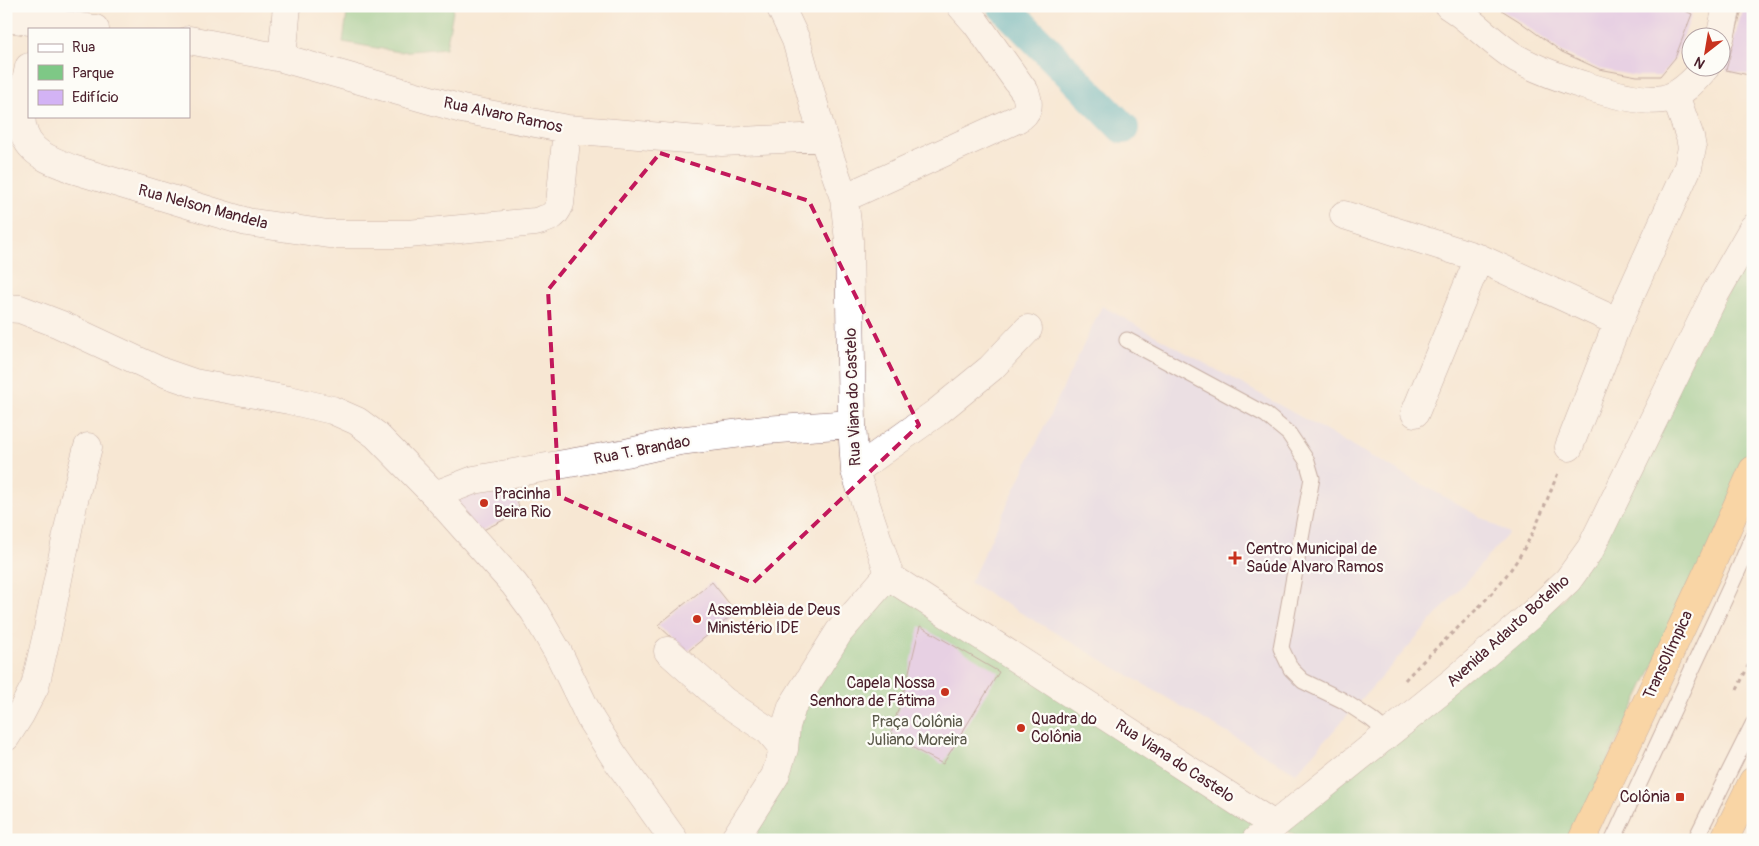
<svg xmlns="http://www.w3.org/2000/svg" width="1759" height="846" font-family="Pangolin,sans-serif">
	<style>
		.built { fill: #dcd6f6 }
		.green { fill: #7ec886; stroke: #647458 }
		.lines { fill: none; stroke-linecap: round; stroke-linejoin: round }
		.canal { stroke: #46b2c4; stroke-width: 32 }
		.building { fill: #d3b3f5 }
		.service-casing { stroke: #876566; stroke-width: 17 }
		.minor-casing { stroke: #876566; stroke-width: 29 }
		.motorway-casing { stroke: #876566; stroke-width: 29 }
		.path { stroke: #876566; stroke-width: 3; stroke-dasharray: 4 4; stroke-linecap: butt }
		.service { stroke: #fff; stroke-width: 15 }
		.minor { stroke: #fff; stroke-width: 28 }
		.motorway { stroke: #fabe6d; stroke-width: 28 }
		.marked { fill: none; stroke: #c2185b; stroke-width: 4; stroke-dasharray: 10 6; stroke-linejoin: round }
		.poi-dot { fill: #c8321e; stroke: #fdfcf7; stroke-width: 2 }
		.labels { text-anchor: middle; dominant-baseline: central; stroke-width: 4.5; stroke-linejoin: round; paint-order: stroke }
		.street-label { font-size: 16px; fill: #4a1f2b; stroke: #fdfcf7 }
		.poi-label { font-size: 16px; fill: #4a1f2b; stroke: #fdfcf7; text-anchor: start }
		.park-label { font-size: 16px; fill: #5c5a4b; stroke: #fdfcf7 }
	</style>
	<rect width="100%" height="100%" fill="#fdfcf7"/>
	<filter id="ink" filterUnits="userSpaceOnUse"><feTurbulence type="fractalNoise" baseFrequency=".02" numOctaves="2"/><feDisplacementMap in="SourceGraphic" scale="10" xChannelSelector="R" yChannelSelector="G"/><feConvolveMatrix kernelMatrix="1 2 1 2 8 2 1 2 1" color-interpolation-filters="sRGB"/></filter>
	<filter id="wash" filterUnits="userSpaceOnUse"><feTurbulence type="fractalNoise" baseFrequency=".0096" numOctaves="4" result="noise"/><feDisplacementMap in="SourceGraphic" scale="20" xChannelSelector="R" yChannelSelector="G"/><feGaussianBlur stdDeviation="1.12" result="paint"/><feColorMatrix in="noise" values="0 0 0 0 0 0 0 0 0 0 0 0 0 0 0 0 0 1.4 0 .05"/><feComposite in="paint" operator="in"/></filter>
	<g filter="url(#wash)">
		<rect width="100%" height="100%" fill="#f7e7d3"/>
		<path class="built" d="M1102,306L1509,533L1296,773L970,583Z"/>
		<path class="green" d="M348,6H454L446,48L399,52L343,42Z
			M1753,245V458L1570,840H1301L1284,829L1563,599Z
			M890,577L1269,825L1251,840H742L796,734L806,706Z"/>
		<g class="lines">
			<path class="canal" d="M1003,6L1123,128"/>
		</g>
		<g id="blocks">
			<path class="building" d="M1495,6H1674L1692,14L1675,58L1660,76H1637L1599,69L1562,52L1519,21Z
				M1743,6H1753V76L1726,70Z
				M511,476L520,512L475,534L443,493Z
				M712,582L736,612L687,652L658,625Z
				M920,626L999,672L943,764L920,752L891,733L907,680Z"/>
		</g>
	</g>
	<g filter="url(#ink)">
		<use href="#blocks" fill-opacity="0" stroke="#876566" stroke-width="1"/>
		<g class="lines">
			<g class="service-casing">
				<path id="service" d="M1127,340L1266,415L1289,434L1307,461L1312,478L1281,648L1291,669L1303,681L1342,700L1371,719L1388,733
					M1613,840L1740,566L1753,535
					M1695,840L1753,724"/>
			</g>
			<g class="minor-casing">
				<path id="minor" d="M780,6L796,40L823,137L844,198L849,240L852,424L855,471L890,577L1274,825
					M1449,6C1473,21 1492,43 1516,58C1545,74 1631,105 1663,99C1680,96 1694,81 1705,68
					M6,18L95,29
					M1720,38L1727,6
					M189,40L282,58L462,109L567,129L722,142L823,137
					M282,58L287,6
					M29,67C24,93 12,128 34,149C44,159 59,163 72,169L247,222L328,234H408L535,222C549,218 554,218 560,204L567,129
					M844,198L1017,119C1029,113 1030,104 1025,92L976,23L961,6
					M1344,215L1479,258L1618,322
					M6,308L20,309L59,324L162,372L194,383L289,400L332,410L357,421L376,435L435,495L514,584L534,611L559,654L591,720L614,756L674,840
					M1415,413L1479,258
					M1569,447L1618,322L1688,167L1692,148L1690,137L1675,95
					M855,471L936,413L991,368L1028,329
					M435,495L474,480L626,453L679,441L765,430L852,424
					M668,651L724,701L769,731L784,749
					M6,737L20,715L35,686L47,634L74,500L88,447
					M734,840L775,776L784,749L786,726L792,707L839,632L883,581L890,577
					M1256,840L1455,680L1532,614L1568,580L1591,548L1714,296L1753,228"/>
			</g>
			<g class="motorway-casing">
				<path id="motorway" d="M1582,840L1710,567L1753,470
					M1724,840L1753,781"/>
			</g>
			<path class="path" d="M1405,680C1442,639 1490,604 1519,557C1536,530 1546,502 1558,473
				M1737,690L1753,655"/>
			<use href="#service" class="service"/>
			<use href="#minor" class="minor"/>
			<use href="#motorway" class="motorway"/>
		</g>
	</g>
	<path d="M0 0H1759V846H0ZM660,153L809,201L919,425L753,583L559,496L548,290Z" fill="#f7e7d3" fill-opacity=".55" fill-rule="evenodd"/>
	<path class="marked" d="M660,153L809,201L919,425L753,583L559,496L548,290Z"/>
	<g class="poi-dot">
		<circle cx="484" cy="503" r="5"/>
		<path d="M1232.5 550.5h5v5h5v5h-5v5h-5v-5h-5v-5h5z"/>
		<circle cx="697" cy="619" r="5"/>
		<circle cx="945" cy="692" r="5"/>
		<circle cx="1021" cy="728" r="5"/>
		<rect x="1675" y="792" width="10" height="10" rx="2.5"/>
	</g>
	<g class="labels">
		<g class="street-label">
			<text transform="translate(503 115) rotate(12)">Rua Alvaro Ramos</text>
			<text transform="translate(203 207) rotate(15)">Rua Nelson Mandela</text>
			<text transform="translate(853 397) rotate(-92)">Rua Viana do Castelo</text>
			<text transform="translate(642 450) rotate(-11)">Rua T. Brandao</text>
			<text transform="translate(1508 631) rotate(-42)">Avenida Adauto Botelho</text>
			<text transform="translate(1668 655) rotate(-65)">TransOlímpica</text>
			<text transform="translate(1175 761) rotate(33)">Rua Viana do Castelo</text>
		</g>
		<g class="poi-label">
			<text x="494" y="494">Pracinha<tspan x="494" dy="18">Beira Rio</tspan></text>
			<text x="1246" y="549">Centro Municipal de<tspan x="1246" dy="18">Saúde Alvaro Ramos</tspan></text>
			<text x="707" y="610">Assemblèia de Deus<tspan x="707" dy="18">Ministério IDE</tspan></text>
			<text x="935" y="683" text-anchor="end">Capela Nossa<tspan x="935" dy="18">Senhora de Fátima</tspan></text>
			<text x="1031" y="719">Quadra do<tspan x="1031" dy="18">Colônia</tspan></text>
			<text x="1670" y="797" text-anchor="end">Colônia</text>
		</g>
		<g class="park-label">
			<text x="917" y="722">Praça Colônia<tspan x="917" dy="18">Juliano Moreira</tspan></text>
		</g>
	</g>
	<rect width="1759" height="846" fill="none" stroke="#fdfcf7" stroke-width="25"/>
	<rect x="28" y="28" width="162" height="90" fill="#fdfcf7" stroke="#b5a4a5"/>
	<rect x="38" y="44" width="25" height="8" fill="#ffffff" stroke="#b5a4a5"/>
	<text x="72" y="52" font-size="15" fill="#4a1f2b">Rua</text>
	<rect x="38" y="65" width="25" height="15" fill="#7ec886" stroke="#b5a4a5"/>
	<text x="72" y="78" font-size="15" fill="#4a1f2b">Parque</text>
	<rect x="38" y="90" width="25" height="15" fill="#d3b3f5" stroke="#b5a4a5"/>
	<text x="72" y="102" font-size="15" fill="#4a1f2b">Edifício</text>
	<g transform="translate(1706 52) rotate(211)"><circle r="24" fill="#fdfcf7" stroke="#b5a4a5"/>
	<path d="M0-4L9 19L0 12L-9 19Z" fill="#c8321e"/>
	<text y="-8" font-size="14" font-weight="bold" text-anchor="middle" fill="#4a1f2b">N</text>
	</g>
</svg>
